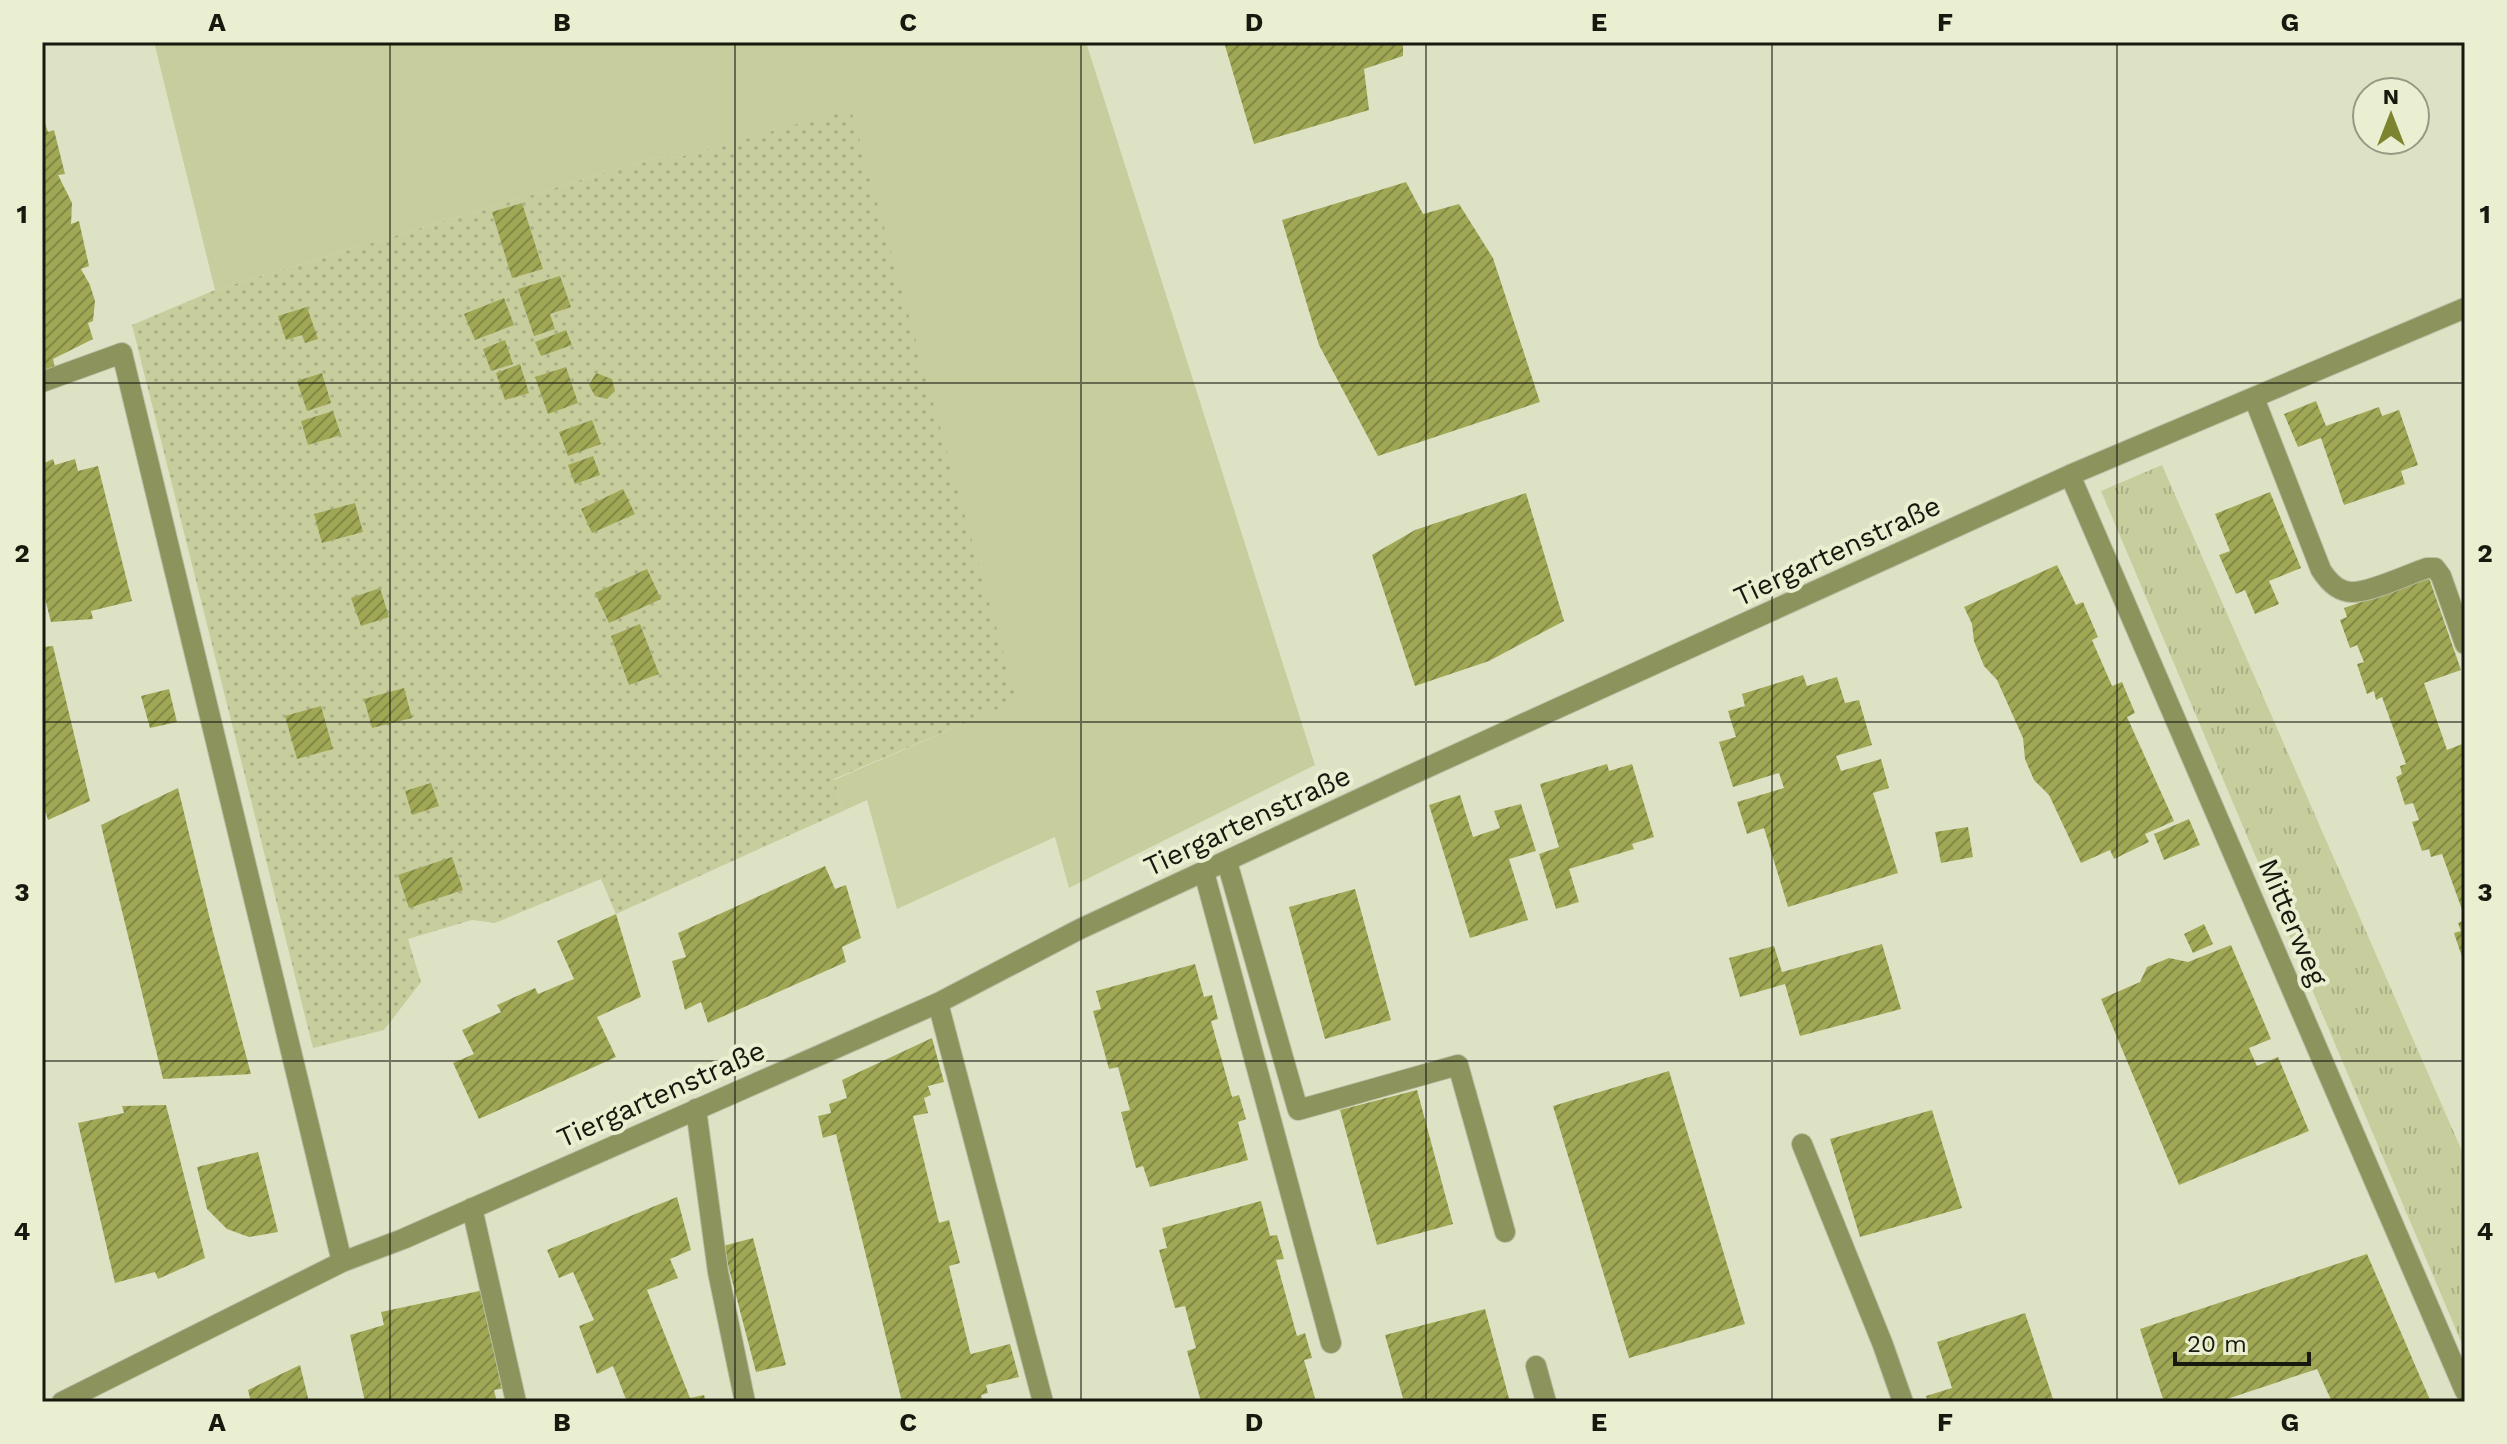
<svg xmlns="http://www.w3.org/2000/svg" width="2507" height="1444" font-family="'Work Sans',sans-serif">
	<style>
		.grass { fill: #c7cd9d }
		.park { fill: url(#park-tufts) }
		.garden { fill: url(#garden-dots) }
		.building { fill: url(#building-hatch) }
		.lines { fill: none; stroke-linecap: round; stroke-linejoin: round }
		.minor-casing { stroke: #babea4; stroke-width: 22 }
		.minor { stroke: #8d935d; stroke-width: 20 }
		.grid { fill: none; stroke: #17190e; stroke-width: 2; stroke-opacity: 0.55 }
		.labels { text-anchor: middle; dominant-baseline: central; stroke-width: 8; stroke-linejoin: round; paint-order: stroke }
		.street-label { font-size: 28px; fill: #17190e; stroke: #ebefd1 }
		.neatline { fill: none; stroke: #17190e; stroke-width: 3 }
		.grid-label { font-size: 26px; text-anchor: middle; font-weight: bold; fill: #17190e }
	</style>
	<defs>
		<pattern id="park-tufts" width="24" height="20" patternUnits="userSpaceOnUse" patternTransform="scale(2)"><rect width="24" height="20" fill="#c7cd9d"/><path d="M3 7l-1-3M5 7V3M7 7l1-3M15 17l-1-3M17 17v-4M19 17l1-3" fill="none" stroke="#aaaf86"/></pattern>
		<pattern id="garden-dots" width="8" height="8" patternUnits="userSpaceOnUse" patternTransform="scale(2)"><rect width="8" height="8" fill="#c7cd9d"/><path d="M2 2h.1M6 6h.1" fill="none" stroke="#aaaf86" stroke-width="1.8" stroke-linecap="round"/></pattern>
		<pattern id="building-hatch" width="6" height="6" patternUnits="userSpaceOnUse" patternTransform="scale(2)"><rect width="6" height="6" fill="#a0a856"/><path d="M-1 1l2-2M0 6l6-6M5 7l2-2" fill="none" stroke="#818846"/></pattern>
	</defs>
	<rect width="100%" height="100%" fill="#dee2c5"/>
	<path class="grass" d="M154,42H1086L1315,765L1069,888L1055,837L897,909L867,800L843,811L834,780L1016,701L851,110L680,157L654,158L215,290Z"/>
	<path class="park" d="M2162,465L2465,1158V1351L2101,491Z"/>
	<path class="garden" d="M851,109L1017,701L834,779L843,811L616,914L601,879L495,923L472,920L408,939L421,982L384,1030L313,1048L132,325L215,290L654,158L680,157Z"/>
	<path class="building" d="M1224,42H1403V56L1364,69L1369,110L1254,144Z
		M42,114L48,132L54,130L65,174L58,175L72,203L71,224L79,221L89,266L81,269L90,285L95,301L93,321L88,323L93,339L53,359L55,368L42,373Z
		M1406,182L1423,214L1459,204L1493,258L1540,402L1378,456L1319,345L1282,220Z
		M522,203L543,269L512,278L492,212Z
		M560,276L571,307L550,314L555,329L534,336L518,289Z
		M504,298L514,325L475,340L464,314Z
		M307,307L318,339L305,343L302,335L286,340L278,316Z
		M566,330L572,345L541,356L535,342Z
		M505,340L513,364L491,371L483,349Z
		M520,364L529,393L505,400L496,373Z
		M566,367L578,403L548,414L535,377Z
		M322,373L331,403L307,411L297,381Z
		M596,373L612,379L615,391L607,399L595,396L589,385Z
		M2316,401L2326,426L2379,407L2382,416L2399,410L2418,465L2401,471L2405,484L2344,505L2321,438L2298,447L2284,414Z
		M333,411L341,435L308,445L301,421Z
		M592,420L601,444L568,456L559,432Z
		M593,456L600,475L575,484L568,465Z
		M53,459L55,465L75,459L78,471L98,466L132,601L91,611L93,619L51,622L42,587V464Z
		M623,489L635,514L592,533L581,509Z
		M2270,492L2301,568L2269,581L2279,604L2255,614L2245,590L2236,594L2219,555L2230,551L2215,514Z
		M1526,493L1564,621L1489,661L1415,686L1372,555L1415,530Z
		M355,503L363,532L322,543L314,514Z
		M2057,565L2076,605L2083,602L2098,637L2092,640L2112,686L2122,682L2135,713L2127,717L2174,821L2145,834L2149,842L2114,859L2110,850L2081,863L2049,795L2034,780L2025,759L2023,738L1997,680L1984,666L1974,641L1972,624L1964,607Z
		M647,569L661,599L609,623L595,593Z
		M2429,578L2461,670L2424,683L2447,750L2465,743V918L2442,854L2431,857L2429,849L2422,851L2412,822L2419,820L2413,803L2405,805L2396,777L2402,774L2400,766L2406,764L2382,697L2376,700L2374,691L2367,694L2357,664L2364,662L2357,645L2350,648L2340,620L2347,617L2344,608Z
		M380,588L389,617L361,626L351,598Z
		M640,624L659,674L629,685L611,636Z
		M53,646L90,801L48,820L46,813L42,814V647Z
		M1803,675L1807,686L1837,677L1845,703L1859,700L1872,745L1836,756L1841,771L1881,759L1889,788L1873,793L1898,873L1788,907L1764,828L1747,834L1737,802L1784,788L1779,773L1733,787L1719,742L1736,737L1728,711L1745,706L1742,694Z
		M404,688L412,718L372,728L364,699Z
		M169,689L177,722L150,728L141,696Z
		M321,706L333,749L297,759L285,716Z
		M1607,764L1609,771L1632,764L1654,837L1632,844L1634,849L1569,869L1579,902L1556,909L1539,854L1559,847L1540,784Z
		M431,783L439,806L412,815L405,791Z
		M178,788L213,932L251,1074L163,1079L101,825Z
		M1460,795L1473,837L1500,828L1494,811L1521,804L1536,851L1509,859L1528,920L1470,938L1429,805Z
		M2189,819L2200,845L2164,860L2154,834Z
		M1968,827L1973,857L1941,863L1935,832Z
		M452,857L463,890L409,908L398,875Z
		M825,866L835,889L846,885L861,938L842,947L846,962L708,1023L701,1002L685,1010L672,961L686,957L678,933Z
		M1355,889L1391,1020L1325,1039L1289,907Z
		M616,914L641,997L597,1017L616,1057L479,1119L453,1063L474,1054L462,1030L501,1012L497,1005L535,988L538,994L574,979L557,941Z
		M2465,920V963H2464L2454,933L2461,931L2458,923Z
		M2204,924L2213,944L2193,953L2184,934Z
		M1882,944L1901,1009L1800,1036L1785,984L1740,997L1729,958L1774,946L1782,972Z
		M2231,945L2271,1039L2249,1048L2257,1066L2278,1057L2309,1131L2179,1185L2101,999L2140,982L2147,967L2169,958L2188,962Z
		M1195,964L1204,997L1212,995L1218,1019L1211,1021L1232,1097L1239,1095L1246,1119L1238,1122L1248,1160L1150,1187L1143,1166L1136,1168L1121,1112L1130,1110L1118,1067L1109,1069L1093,1011L1101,1009L1096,991Z
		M932,1038L944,1082L928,1086L931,1095L924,1098L928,1113L913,1116L939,1223L949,1220L960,1263L949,1266L970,1352L971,1354L1010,1344L1019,1377L986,1385L988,1393L981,1395L983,1402H902L836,1134L823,1138L818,1116L831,1113L829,1104L847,1098L842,1080Z
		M1669,1071L1745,1324L1629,1358L1553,1106Z
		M1417,1090L1453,1224L1377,1245L1340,1110Z
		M166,1105L205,1258L158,1279L155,1272L115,1283L78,1123L124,1113L122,1106Z
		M1932,1110L1962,1208L1860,1237L1830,1139Z
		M258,1152L278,1232L249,1237L227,1229L207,1209L197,1167Z
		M677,1197L691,1250L670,1259L678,1278L647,1290L690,1398L704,1395L706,1402H627L613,1366L597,1374L579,1326L594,1320L573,1272L559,1278L547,1250Z
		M1261,1201L1270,1236L1277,1235L1284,1259L1276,1260L1297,1336L1305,1333L1312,1358L1304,1360L1315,1398L1302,1402H1201L1187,1351L1196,1348L1185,1306L1175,1308L1159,1250L1167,1248L1162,1228Z
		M753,1238L786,1365L756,1372L723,1246Z
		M2367,1254L2431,1402H2332L2317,1369L2218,1402H2164L2140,1329Z
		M484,1290L506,1388L494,1390L497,1402H365L350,1335L384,1325L381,1312Z
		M1485,1309L1510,1402H1404L1385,1335Z
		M2025,1313L2054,1402H1928L1926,1396L1952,1388L1937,1342Z
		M300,1365L309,1402H251L248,1390Z"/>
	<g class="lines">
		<g class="minor-casing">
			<path id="minor" d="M42,382L122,353L342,1262
				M2254,398L2321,570C2328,581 2338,592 2352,592C2369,593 2409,574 2427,568H2435L2441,576L2465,644
				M2070,475L2465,1391
				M1227,862L1298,1110L1458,1065L1505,1232
				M1204,872L1331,1343
				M938,1003L1043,1402
				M696,1109L718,1272L745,1402
				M1802,1144L1883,1345L1903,1402
				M472,1208L516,1402
				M1536,1366L1546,1402
				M62,1402L342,1262L403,1239L938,1003L1080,929L1402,779L2070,475L2465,308"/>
		</g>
		<use href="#minor" class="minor"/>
	</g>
	<path class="grid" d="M390,42V1402M735,42V1402M1081,42V1402M1426,42V1402M1772,42V1402M2117,42V1402M42,383H2465M42,722H2465M42,1061H2465"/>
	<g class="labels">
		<g class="street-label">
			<text transform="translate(1837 551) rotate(-25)">Tiergartenstraße</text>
			<text transform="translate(1247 821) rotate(-25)">Tiergartenstraße</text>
			<text transform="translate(2293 922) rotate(67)">Mitterweg</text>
			<text transform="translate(661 1094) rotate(-24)">Tiergartenstraße</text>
		</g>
	</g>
	<rect width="2507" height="1444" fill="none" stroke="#ebefd1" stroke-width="88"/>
	<g transform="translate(2391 116)"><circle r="38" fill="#ebefd1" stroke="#969983" stroke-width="2"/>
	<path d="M0-6L14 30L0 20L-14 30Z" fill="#7d8430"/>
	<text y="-12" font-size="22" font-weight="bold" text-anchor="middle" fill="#17190e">N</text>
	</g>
	<path d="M2175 1352v12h134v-12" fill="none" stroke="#17190e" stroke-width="4"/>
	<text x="2187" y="1352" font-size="24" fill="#17190e" stroke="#ebefd1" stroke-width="6" paint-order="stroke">20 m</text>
	<rect x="44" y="44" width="2419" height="1356" class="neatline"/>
	<g class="grid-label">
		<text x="217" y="31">A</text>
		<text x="562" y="31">B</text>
		<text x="908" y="31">C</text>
		<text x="1254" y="31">D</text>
		<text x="1599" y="31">E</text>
		<text x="1945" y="31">F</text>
		<text x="2290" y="31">G</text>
		<text x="22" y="223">1</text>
		<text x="2485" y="223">1</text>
		<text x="22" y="562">2</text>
		<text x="2485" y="562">2</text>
		<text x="22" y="901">3</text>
		<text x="2485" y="901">3</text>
		<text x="22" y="1240">4</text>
		<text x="2485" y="1240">4</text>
		<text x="217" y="1431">A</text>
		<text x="562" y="1431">B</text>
		<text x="908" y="1431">C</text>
		<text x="1254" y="1431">D</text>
		<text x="1599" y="1431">E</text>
		<text x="1945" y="1431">F</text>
		<text x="2290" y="1431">G</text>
	</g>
</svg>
